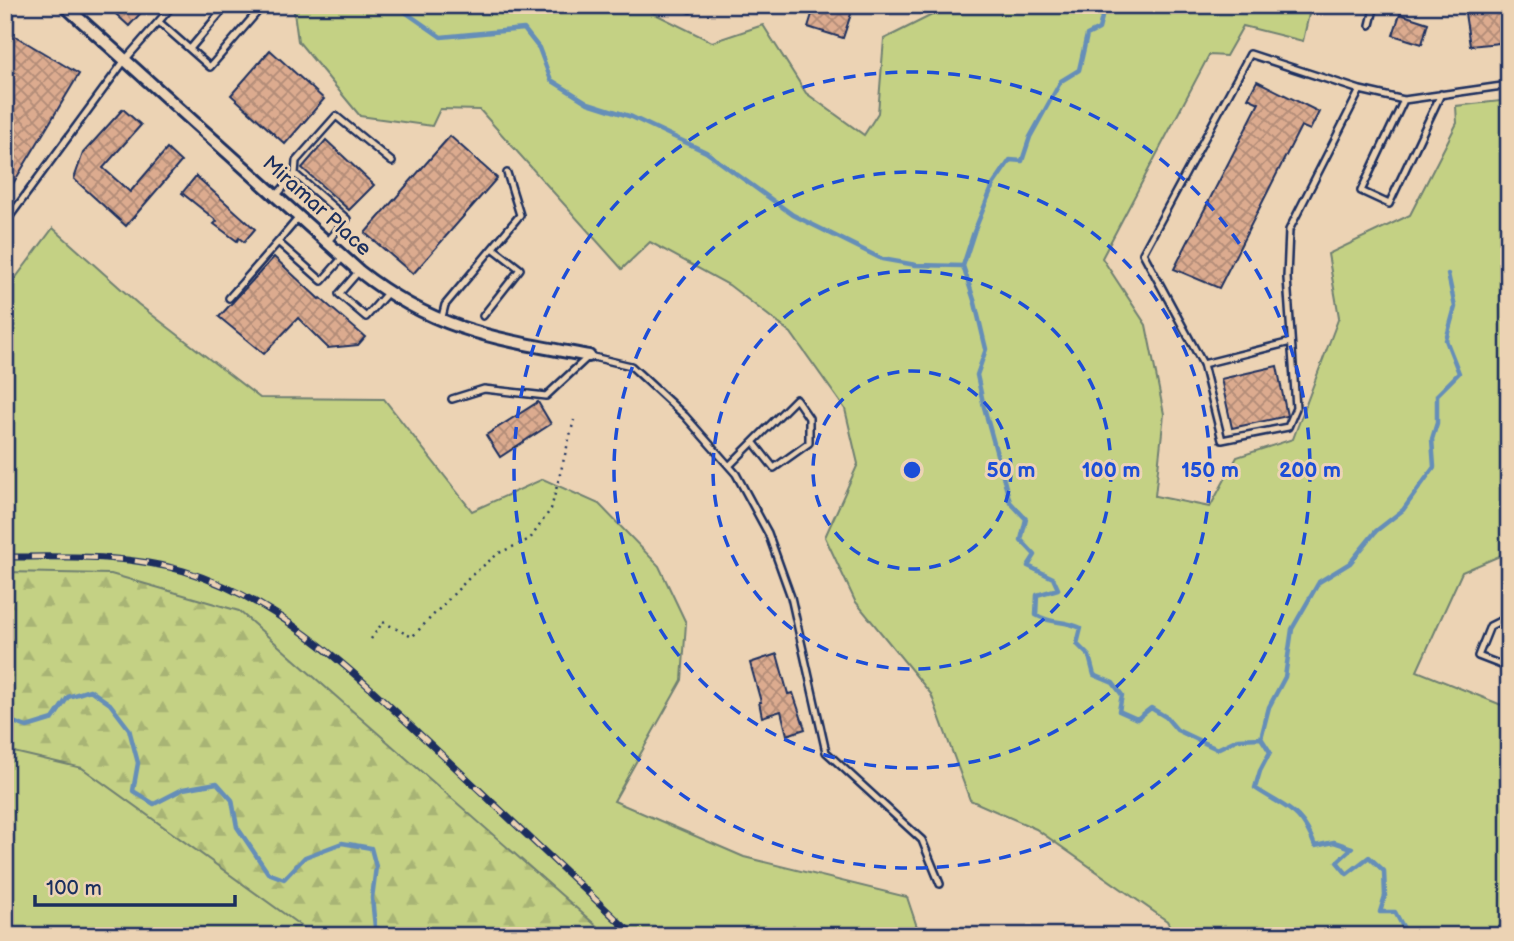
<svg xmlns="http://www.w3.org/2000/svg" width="1514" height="941" font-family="'Balsamiq Sans',sans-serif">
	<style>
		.grass { fill: #c4d184; stroke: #708071; stroke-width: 2 }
		.forest { fill: url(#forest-firs); stroke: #708071; stroke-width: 2 }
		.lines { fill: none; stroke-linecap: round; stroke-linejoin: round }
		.stream { stroke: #658eb8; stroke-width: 4.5 }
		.building { fill: url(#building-cross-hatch); stroke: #1b2f5e; stroke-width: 2 }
		.lane-casing { stroke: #1b2f5e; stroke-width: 10 }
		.street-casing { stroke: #1b2f5e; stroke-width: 16 }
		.path { stroke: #1b2f5e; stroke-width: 2.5; stroke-dasharray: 2 5; stroke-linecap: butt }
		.lane { stroke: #ecd3b4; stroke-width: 5 }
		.street { stroke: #ecd3b4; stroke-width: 10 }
		.rail-casing { stroke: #1b2f5e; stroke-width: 7 }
		.rail { stroke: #ecd3b4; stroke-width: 4.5; stroke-dasharray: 13; stroke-linecap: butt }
		.ring { fill: none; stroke: #1d4ed8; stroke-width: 3.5; stroke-dasharray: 12 9 }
		.labels { text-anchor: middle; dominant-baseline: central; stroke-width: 6; stroke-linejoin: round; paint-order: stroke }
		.street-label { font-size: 21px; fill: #1b2f5e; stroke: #ecd3b4 }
		.centre { fill: #1d4ed8; stroke: #ecd3b4; stroke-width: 3.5 }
		.ring-label { font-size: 21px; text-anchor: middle; font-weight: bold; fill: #1d4ed8; stroke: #ecd3b4; stroke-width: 6; stroke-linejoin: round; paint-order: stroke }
	</style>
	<defs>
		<pattern id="forest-firs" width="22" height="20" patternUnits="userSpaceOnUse" patternTransform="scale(1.75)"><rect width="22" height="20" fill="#c4d184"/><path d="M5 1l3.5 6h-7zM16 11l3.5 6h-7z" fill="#a8b474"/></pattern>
		<pattern id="building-cross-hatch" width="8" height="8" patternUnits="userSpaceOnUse" patternTransform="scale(1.75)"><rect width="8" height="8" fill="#dcab8f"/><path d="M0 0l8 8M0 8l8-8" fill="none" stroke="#b28c78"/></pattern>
	</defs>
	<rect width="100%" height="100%" fill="#ecd3b4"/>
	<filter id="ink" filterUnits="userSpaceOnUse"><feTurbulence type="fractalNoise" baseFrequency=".0143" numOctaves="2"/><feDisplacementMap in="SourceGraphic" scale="14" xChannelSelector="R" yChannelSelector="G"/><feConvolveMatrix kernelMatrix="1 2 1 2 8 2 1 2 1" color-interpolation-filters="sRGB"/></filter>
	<g filter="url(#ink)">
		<path class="grass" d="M293,5H637L712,42L763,25L806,93L864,135L878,113L884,39L952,5H1311L1303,41L1243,26L1226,56L1209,55L1102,258L1146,325L1164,414L1155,496L1210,507L1237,457L1293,439L1339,317L1328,254L1410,215L1457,123L1456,106L1509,100V552L1462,572L1417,671L1509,708V936H1175L1167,921L1036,829L970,800L931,694L855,601L825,537L858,464L845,409L791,333L729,285L650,242L622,269L480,110L440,109L432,126L360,116L298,41Z
			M53,228L138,304L260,398L384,399L472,511L543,479L599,504L659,566L686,623L682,680L614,801L744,857L907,897L920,936H5V292Z"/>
		<path class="forest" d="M5,572L111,574L239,611L608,936H315L82,768L5,750Z"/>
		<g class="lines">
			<path class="stream" d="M395,5L441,37L524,29L539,48L551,80L588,103L632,117L706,152L793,215L882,259L916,265L963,266
				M1105,5L1099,29L1087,35L1079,70L1061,81L1030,137L1022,161L1010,160L993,185L974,232L963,266L975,303L986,349L977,375L984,407L1010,502L1026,519L1021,540L1035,555L1028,566L1053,578L1058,589L1037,595L1036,615C1054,625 1062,619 1081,628L1077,644L1089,656L1094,675L1113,683L1122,695L1119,711L1137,719L1151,708L1166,717L1177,730L1217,749L1238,739L1261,738L1270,752L1260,771L1255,788C1286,809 1301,808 1315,846L1334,842L1352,848L1337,862L1347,874L1369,857L1384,871L1385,896L1380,912H1395L1408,936
				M5,719L27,727L53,719L68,697L90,690L110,704L129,729L138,763L133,791L154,804L183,789L217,783L232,800L237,827L268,873L284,879L305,857L342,843L371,848L376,867L372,898L375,927L393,936
				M1261,738L1269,707L1285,677L1292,629L1319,582L1350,563L1376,531L1403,510L1434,467L1432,439L1437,423V395L1459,373L1446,340L1455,307L1448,274"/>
		</g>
		<path class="building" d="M106,5H148L129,26Z
			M815,5H854L843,38L808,27Z
			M1474,5H1509V42L1470,46L1464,7Z
			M1400,14L1428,23L1422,44L1393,35Z
			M5,30L79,74L5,197Z
			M270,50L324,99L285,144L231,95Z
			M1257,81L1319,112L1310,130L1301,126L1219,288L1174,269L1259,103L1248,98Z
			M123,109L141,125L103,168L130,192L167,149L181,162L126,226L74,179L83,153Z
			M450,136L497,178L413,274L365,233Z
			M326,140L374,185L349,210L302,168Z
			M196,176L255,229L244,242L239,238L237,241L214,224L217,221L182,193Z
			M274,257L319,299L320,298L365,337L358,345L328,348L298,318L264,354L219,317Z
			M1277,366L1287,416L1232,428L1221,379Z
			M538,402L551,424L500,457L486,435Z
			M777,654L788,694L793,693L805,729L787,735L781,711L762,717L759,702H761L750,663Z"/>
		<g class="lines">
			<g class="lane-casing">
				<path id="lane" d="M690,9L692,5
					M159,22L210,67L259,10L254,5
					M1370,25L1375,5
					M190,49L227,5
					M1360,90L1289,230L1287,278L1296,408L1288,427L1222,440L1203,364L1143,253L1250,54L1360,90L1404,100L1509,85
					M1404,100L1361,191L1389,204L1441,94
					M295,174L296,161L336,116L392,162
					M277,195L295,174L347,219L328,241
					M300,216L278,242L322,281L344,256
					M5,223L125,60L173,5
					M359,271L339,294L366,317L388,292
					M229,298L278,242
					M483,316L520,269L493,248
					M441,321L445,305L520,215L507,173
					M1203,364L1291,342
					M452,399L484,389L546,396L589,356L631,366L685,416L736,474L768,533L791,597L826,752L922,840L940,884
					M729,466L796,399L809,418V443L774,468L754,443
					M1509,623L1502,620L1490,626L1478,656L1509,668"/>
			</g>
			<g class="street-casing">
				<path id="street" d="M64,5L359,271C435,331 497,339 589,356"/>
			</g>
			<path class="path" d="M371,639L383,622L412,637L472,575L499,553L530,539L551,509L574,420"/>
			<use href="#lane" class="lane"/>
			<use href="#street" class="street"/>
			<g class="rail-casing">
				<path id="rail" d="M5,557C65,557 127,554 184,571C289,603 363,682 441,754C505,815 570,875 634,936"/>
			</g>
			<use href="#rail" class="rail"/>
		</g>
	</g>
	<g class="ring">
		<circle cx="912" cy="470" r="99"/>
		<circle cx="912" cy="470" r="199"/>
		<circle cx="912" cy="470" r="298"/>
		<circle cx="912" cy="470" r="398"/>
	</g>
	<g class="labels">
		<g class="street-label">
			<text transform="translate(317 206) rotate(42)">Miramar Place</text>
		</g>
	</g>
	<circle cx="912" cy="470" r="10" class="centre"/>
	<g class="ring-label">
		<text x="1011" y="477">50 m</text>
		<text x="1111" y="477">100 m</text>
		<text x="1210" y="477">150 m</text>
		<text x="1310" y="477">200 m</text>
	</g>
	<rect width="1514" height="941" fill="none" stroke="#ecd3b4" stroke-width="28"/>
	<rect x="14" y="14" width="1486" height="913" fill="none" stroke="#1b2f5e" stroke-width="2.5" filter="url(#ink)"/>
	<path d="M35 895v10h200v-10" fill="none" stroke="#1b2f5e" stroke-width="3.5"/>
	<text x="46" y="895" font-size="21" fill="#1b2f5e" stroke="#ecd3b4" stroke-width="5" paint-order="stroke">100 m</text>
</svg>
